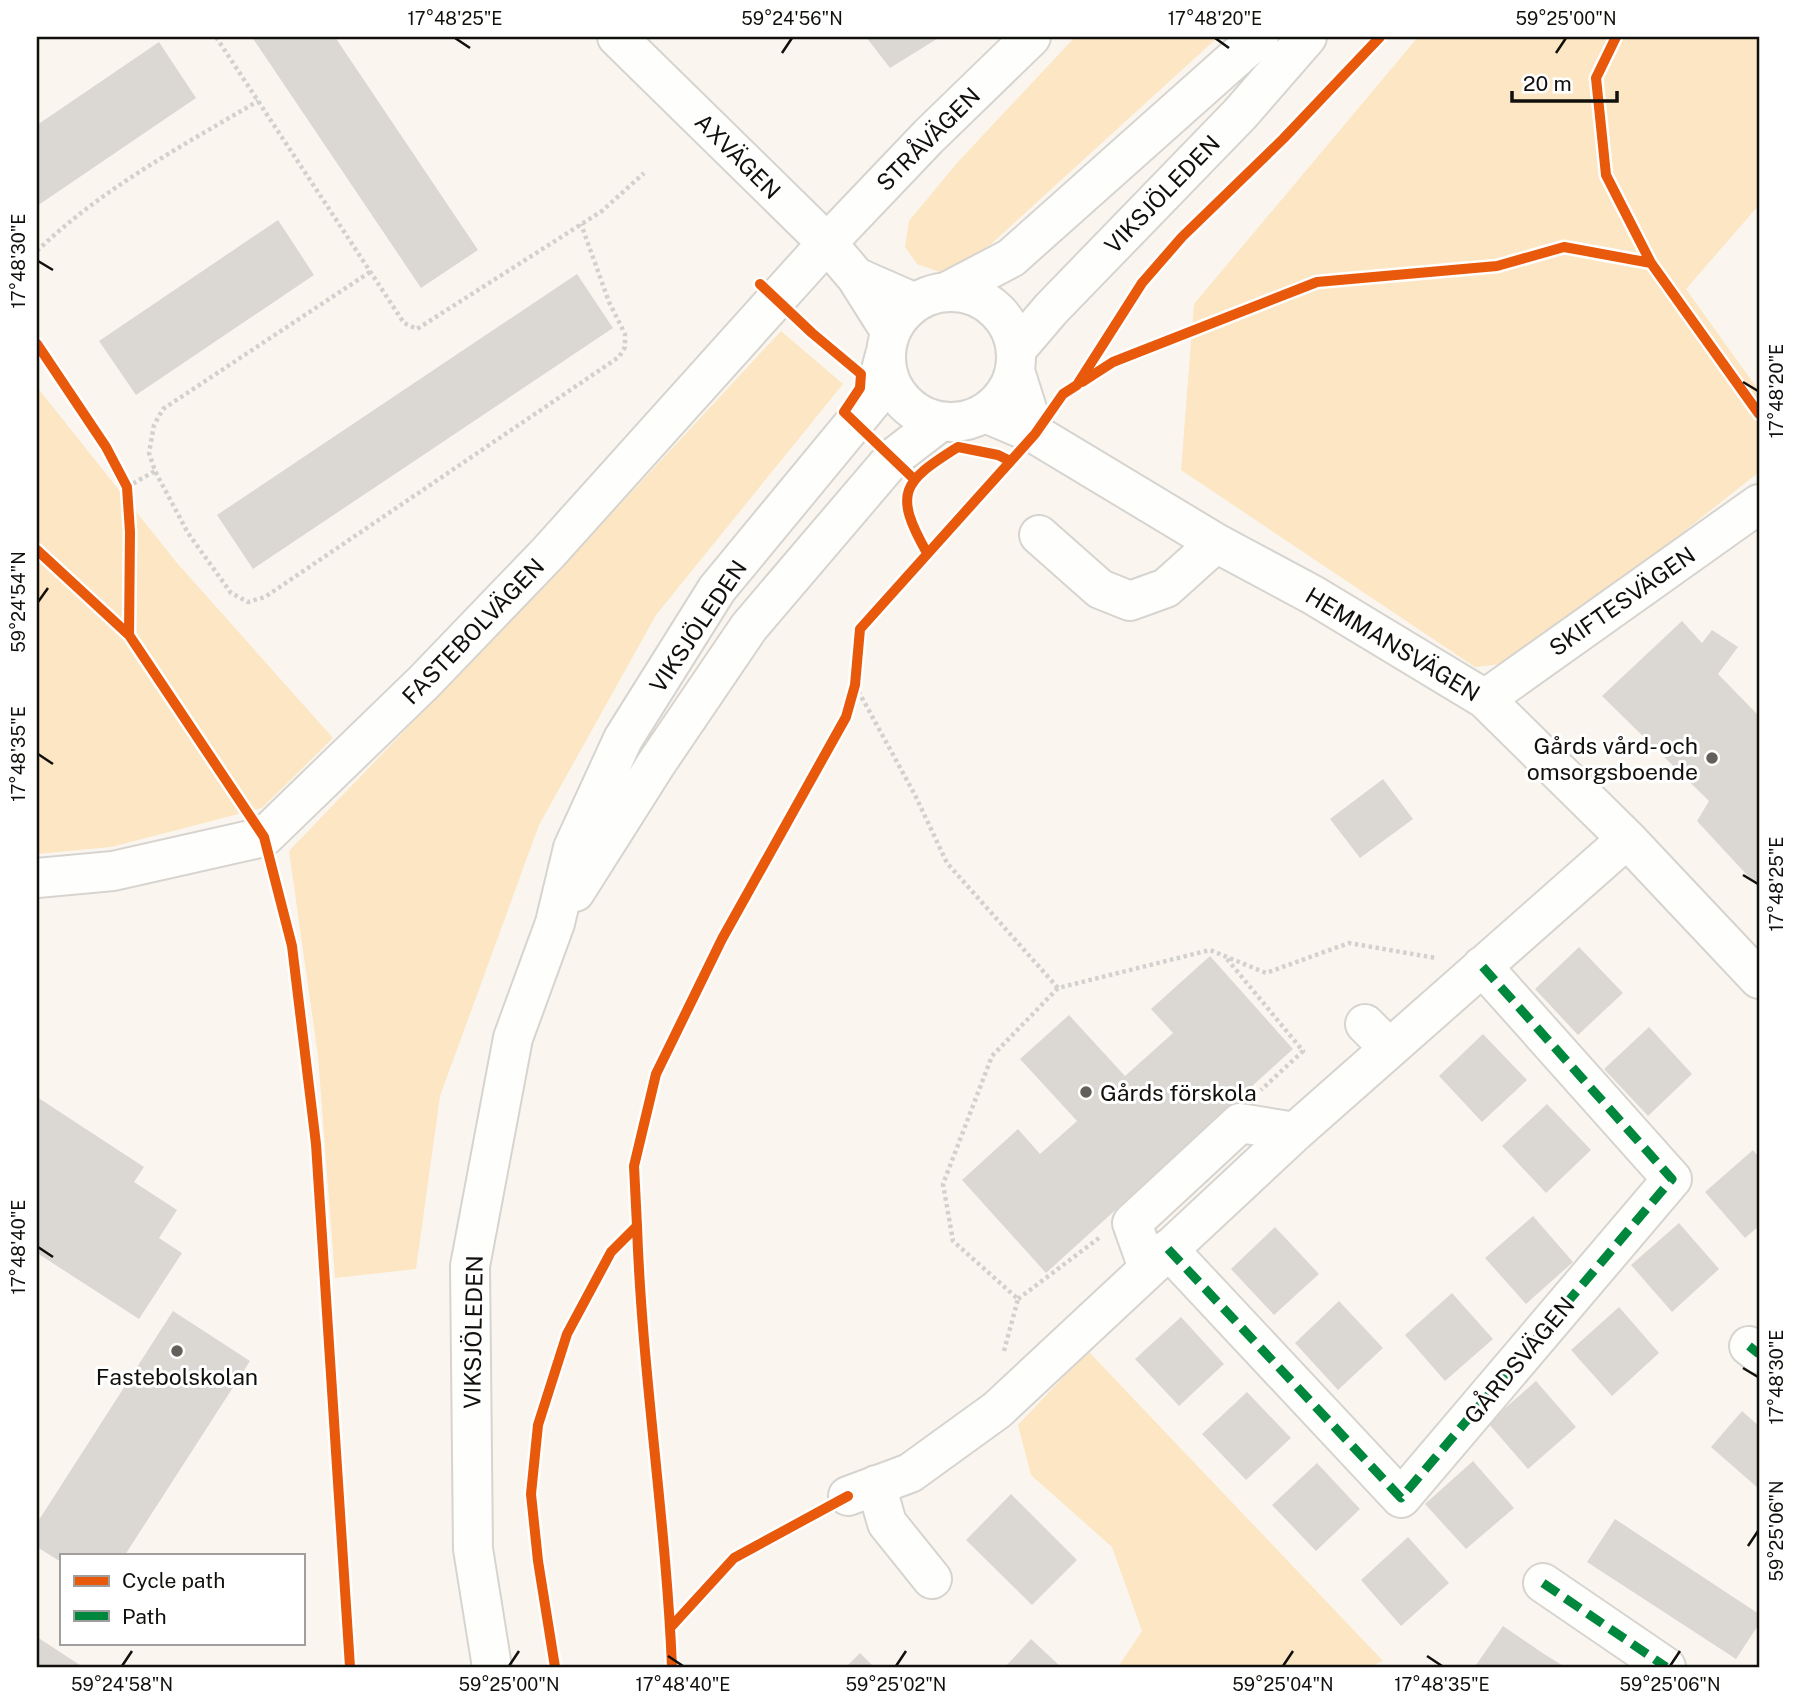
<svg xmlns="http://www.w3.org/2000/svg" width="1796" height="1704" font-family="'Public Sans',sans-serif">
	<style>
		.green { fill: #fce6c3 }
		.building { fill: #dbd8d3 }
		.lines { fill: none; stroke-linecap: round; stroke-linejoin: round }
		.minor-casing { stroke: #d7d4cf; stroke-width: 42 }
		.major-casing { stroke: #d7d4cf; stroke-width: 42 }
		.path { stroke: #d2d1d0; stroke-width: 4.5; stroke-dasharray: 3.5 3.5; stroke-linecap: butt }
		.minor { stroke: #fefefd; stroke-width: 38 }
		.major { stroke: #fefefd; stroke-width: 38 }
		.quiet { stroke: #00873e; stroke-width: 9; stroke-dasharray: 18 9; stroke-linecap: butt }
		.cycleway-casing { stroke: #fff; stroke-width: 15 }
		.cycleway { stroke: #e8590c; stroke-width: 10 }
		.ticks { fill: none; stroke: #12100c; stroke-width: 2.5 }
		.poi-dot { fill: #63605b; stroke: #fff; stroke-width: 2.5 }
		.labels { text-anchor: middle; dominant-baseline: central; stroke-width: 6; stroke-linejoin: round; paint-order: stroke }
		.street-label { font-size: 23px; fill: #12100c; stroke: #fff }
		.poi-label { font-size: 23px; fill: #12100c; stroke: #fff; text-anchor: end }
		.neatline { fill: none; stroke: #12100c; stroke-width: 2.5 }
		.ticks-label { font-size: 18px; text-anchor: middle; fill: #12100c }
	</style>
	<rect width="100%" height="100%" fill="#faf6ef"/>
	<path class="green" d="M1075,37H1218L990,245L943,273L917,264L905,247L909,221L957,163Z
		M1418,37H1759V205L1686,289L1759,391V472L1519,662L1475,667L1181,470L1194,304Z
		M781,331L843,384L656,615L539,825L440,1096L416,1269L335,1278L318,1056L289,851L576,552Z
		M37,387L177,563L333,738L262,808L111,847L37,854Z
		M1088,1351L1383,1661L1369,1667H1118L1142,1631L1112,1547L1031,1475L1018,1425Z"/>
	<path class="building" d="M252,37H335L478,250L421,288Z
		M866,37H940L890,68Z
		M159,42L196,98L37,206V125Z
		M278,220L314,275L136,395L99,341Z
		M577,274L613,328L253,569L217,515Z
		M1682,621L1702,643L1712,630L1738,647L1718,674L1758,715L1759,713V888L1697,821L1709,801L1602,696Z
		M1383,779L1413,819L1360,858L1330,819Z
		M1579,947L1623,993L1578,1035L1535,989Z
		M1210,956L1293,1049L1046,1273L962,1180L1018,1129L1040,1154L1077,1121L1020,1059L1069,1015L1125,1076L1173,1033L1151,1009Z
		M1649,1027L1692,1074L1648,1116L1604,1069Z
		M1483,1034L1527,1080L1482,1122L1439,1076Z
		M37,1097L144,1167L134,1182L177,1210L159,1238L182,1253L139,1319L37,1253Z
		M1547,1104L1591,1150L1546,1193L1502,1146Z
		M1753,1150L1759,1158V1226L1745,1238L1705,1192Z
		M1533,1216L1573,1262L1526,1304L1485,1258Z
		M1679,1223L1719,1269L1672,1312L1631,1265Z
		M1275,1227L1319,1274L1274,1315L1231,1269Z
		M1452,1293L1493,1339L1445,1381L1405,1335Z
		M1339,1301L1383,1348L1338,1390L1295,1343Z
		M1619,1307L1659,1353L1612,1396L1571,1350Z
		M173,1311L250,1361L125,1555H61V1562L37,1547V1523Z
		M1181,1317L1224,1364L1179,1406L1135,1359Z
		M1536,1381L1576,1427L1528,1469L1488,1423Z
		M1247,1392L1291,1438L1246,1480L1202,1434Z
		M1742,1411L1759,1426V1489L1711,1447Z
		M1473,1461L1514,1508L1466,1549L1425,1504Z
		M1317,1463L1360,1509L1316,1551L1272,1505Z
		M1011,1494L1077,1560L1032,1605L966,1540Z
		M1615,1519L1759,1614V1624L1736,1659L1587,1562Z
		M1408,1537L1449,1583L1401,1626L1361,1580Z
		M1503,1626L1541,1652L1565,1667H1479L1476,1665Z
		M37,1637L83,1667H37Z
		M1031,1639L1061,1667H1005Z
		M860,1653L874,1667H846Z"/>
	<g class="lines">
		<g class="minor-casing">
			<path id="minor" d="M617,37L827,243L856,277L890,331
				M856,277L913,302
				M1015,371L1035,434
				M985,413L1035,434L1216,543L1313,595L1485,699L1627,839L1759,979
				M1039,535L1100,589L1130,601L1166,588L1216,543
				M1485,699L1759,504
				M37,878L113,871L264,837L424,682L548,553L827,243L929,136L1031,37
				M1365,1024L1389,1048
				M1168,1249L1401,1498L1672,1179L1482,966
				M1148,1268L1132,1223L1240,1123L1295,1132
				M1749,1346L1759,1354
				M876,1485L887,1523L932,1579
				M848,1496L910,1473L997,1410L1295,1132L1627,839
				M1543,1583L1666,1667"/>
		</g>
		<g class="major-casing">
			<path id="major" d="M950,290L1011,258L1259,37
				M886 357a65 65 0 1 1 130 0a65 65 0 1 1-130 0Z
				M1016,350L1051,309L1240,114L1307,37
				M575,892L656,764L749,627L893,458L940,422
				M492,1667L473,1549L470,1266L513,1038L555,923L573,848L623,739L717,589L873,400L885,355"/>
		</g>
		<path class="path" d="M216,37L404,323L417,329L602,211L644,173
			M37,251C101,189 182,146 258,101
			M370,272L163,409L154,425L149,453L155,471L188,533L231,593L248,602L265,597L619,357L625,347V334L609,302L581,224
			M127,487L155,471
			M855,685L915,795L947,863L1058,988
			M1227,959L1303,1051L1261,1090
			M1018,1299L1099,1238
			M1004,1351L1018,1299L953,1241L943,1184L992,1056L1058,988L1210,950L1266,973L1349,943L1436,958"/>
		<use href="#minor" class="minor"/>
		<use href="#major" class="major"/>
		<path class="quiet" d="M1168,1249L1401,1498L1672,1179L1482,966
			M1749,1346L1759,1354
			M1543,1583L1666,1667"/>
		<g class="cycleway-casing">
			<path id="cycleway" d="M1616,37L1596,78L1606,175L1651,263L1759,414
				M760,284L812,333L861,374L860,388L844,412L915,480
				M37,344L106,447L127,487L130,532L129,635
				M1082,382L1113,362L1317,282L1497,266L1564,247L1651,263
				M37,550L129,635L264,837L292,946L316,1144L350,1667
				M927,553C893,493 902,482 958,447L998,455L1010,461
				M637,1226C642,1374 666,1520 672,1667
				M670,1628L734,1558L848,1496
				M555,1667L538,1561L531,1494L538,1425L567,1334L611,1252L637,1226L634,1166L656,1074L722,939L846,717L855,685L860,629L1035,434L1063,394L1077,385L1142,283L1182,237L1283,139L1380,37"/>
		</g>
		<use href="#cycleway" class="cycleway"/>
	</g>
	<path class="ticks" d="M455,38L470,48M1215,38L1229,48M782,53L792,38M1556,53L1566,38M38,261L53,270M1743,382L1758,391M38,602L48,588M38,754L53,764M1743,875L1758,884M38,1247L53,1257M1743,1368L1758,1377M1748,1546L1758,1531M668,1656L683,1666M1427,1656L1442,1666M122,1666L132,1651M509,1666L519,1651M896,1666L906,1651M1283,1666L1293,1651M1670,1666L1680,1651"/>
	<g class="poi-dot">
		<circle cx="1712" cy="758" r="7"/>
		<circle cx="1086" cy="1092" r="7"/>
		<circle cx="177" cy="1351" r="7"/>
	</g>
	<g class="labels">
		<g class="street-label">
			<text transform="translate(928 139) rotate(-45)">STRÅVÄGEN</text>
			<text transform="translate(738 156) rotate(45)">AXVÄGEN</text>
			<text transform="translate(1162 194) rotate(-46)">VIKSJÖLEDEN</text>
			<text transform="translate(1622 601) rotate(-35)">SKIFTESVÄGEN</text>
			<text transform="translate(698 626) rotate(-56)">VIKSJÖLEDEN</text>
			<text transform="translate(473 631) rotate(-46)">FASTEBOLVÄGEN</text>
			<text transform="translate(1393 644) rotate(31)">HEMMANSVÄGEN</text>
			<text transform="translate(473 1332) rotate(-89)">VIKSJÖLEDEN</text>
			<text transform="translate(1519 1360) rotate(-50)">GÅRDSVÄGEN</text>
		</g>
		<g class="poi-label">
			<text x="1698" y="745">Gårds vård- och<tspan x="1698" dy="26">omsorgsboende</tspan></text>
			<text x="1100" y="1092" text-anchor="start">Gårds förskola</text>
			<text x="177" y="1376" text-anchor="middle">Fastebolskolan</text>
		</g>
	</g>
	<rect width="1796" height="1704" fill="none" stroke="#ffffff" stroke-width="77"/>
	<rect x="60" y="1554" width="245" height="91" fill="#ffffff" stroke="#a09f9e" stroke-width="2"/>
	<rect x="74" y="1576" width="35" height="10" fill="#e8590c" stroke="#a09f9e" stroke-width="2"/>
	<text x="122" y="1588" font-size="21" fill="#12100c">Cycle path</text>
	<rect x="74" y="1611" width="35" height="10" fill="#00873e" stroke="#a09f9e" stroke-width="2"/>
	<text x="122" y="1624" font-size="21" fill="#12100c">Path</text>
	<path d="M1512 91v10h105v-10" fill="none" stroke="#12100c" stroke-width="3.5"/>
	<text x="1523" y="91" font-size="21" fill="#12100c" stroke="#ffffff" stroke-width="5" paint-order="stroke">20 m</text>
	<rect x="38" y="38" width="1720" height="1628" class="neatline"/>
	<g class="ticks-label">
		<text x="455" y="25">17°48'25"E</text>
		<text x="792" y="25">59°24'56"N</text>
		<text x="1215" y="25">17°48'20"E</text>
		<text x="1566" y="25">59°25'00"N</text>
		<text transform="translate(19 261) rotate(-90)" y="6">17°48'30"E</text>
		<text transform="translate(1777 391) rotate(-90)" y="6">17°48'20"E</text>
		<text transform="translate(19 602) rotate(-90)" y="6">59°24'54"N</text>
		<text transform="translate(19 754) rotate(-90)" y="6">17°48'35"E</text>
		<text transform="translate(1777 884) rotate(-90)" y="6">17°48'25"E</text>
		<text transform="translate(19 1247) rotate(-90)" y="6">17°48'40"E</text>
		<text transform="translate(1777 1377) rotate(-90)" y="6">17°48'30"E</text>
		<text transform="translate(1777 1531) rotate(-90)" y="6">59°25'06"N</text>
		<text x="122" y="1691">59°24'58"N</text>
		<text x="509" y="1691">59°25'00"N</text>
		<text x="683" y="1691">17°48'40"E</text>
		<text x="896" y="1691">59°25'02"N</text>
		<text x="1283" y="1691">59°25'04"N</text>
		<text x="1442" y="1691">17°48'35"E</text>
		<text x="1670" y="1691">59°25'06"N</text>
	</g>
</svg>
